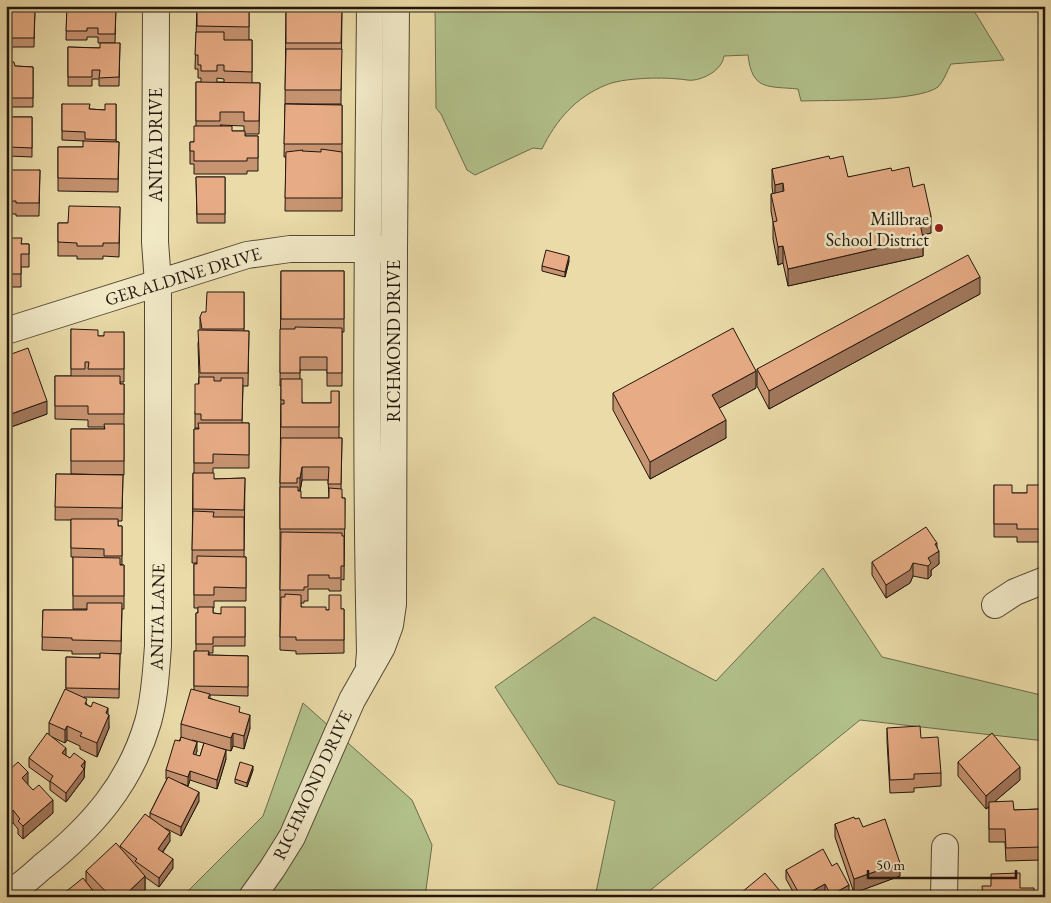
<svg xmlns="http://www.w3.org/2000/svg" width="1051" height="903" font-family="'EB Garamond',serif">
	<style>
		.green { fill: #b2c18b; stroke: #6a6c4c }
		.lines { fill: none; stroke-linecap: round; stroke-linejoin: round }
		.minor-casing { stroke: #534734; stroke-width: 28 }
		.minor { stroke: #f1e8c6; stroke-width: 26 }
		.wall { fill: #c79472; stroke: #21160e; fill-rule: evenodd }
		.shaded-wall { fill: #a2785d; stroke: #21160e }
		.building { fill: #e7ac85; stroke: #21160e }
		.poi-dot { fill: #8f2418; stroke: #f1e8c6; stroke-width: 2 }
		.labels { text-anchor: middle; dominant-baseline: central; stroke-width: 5; stroke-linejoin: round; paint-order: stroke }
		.street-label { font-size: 18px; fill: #21160e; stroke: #f1e8c6 }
		.poi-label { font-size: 18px; fill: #21160e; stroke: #f1e8c6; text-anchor: end }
	</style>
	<rect width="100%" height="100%" fill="#eadba8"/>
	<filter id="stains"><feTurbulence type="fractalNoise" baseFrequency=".004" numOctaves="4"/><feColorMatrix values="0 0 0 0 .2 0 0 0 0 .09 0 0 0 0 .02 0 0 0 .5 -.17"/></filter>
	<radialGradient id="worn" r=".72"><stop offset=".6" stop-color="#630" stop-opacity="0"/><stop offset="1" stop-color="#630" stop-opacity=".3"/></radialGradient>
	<path class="green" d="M435,6H971L1004,60L951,64C947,71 944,81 938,87C918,102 829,100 801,101L798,89C768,86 752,91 748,55L724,56C722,69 707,78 694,80C688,81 684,79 678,79C660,77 622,78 606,85C576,97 556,120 542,149L533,148L475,175L467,170L441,114L436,108Z
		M823,568L882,657L1045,696V741L860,720L642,897H595L615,801L558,784L495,687L594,617L716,681Z
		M303,703L412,800L432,845L425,897H182L263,816Z"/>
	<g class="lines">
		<g class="minor-casing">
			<path id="minor" d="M6,331L247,255L290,249H385
				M995,605L1015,592L1045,580
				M369,664L370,652C365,437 368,221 370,6
				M6,896C19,887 31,877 42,867C92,827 130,784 148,722C155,697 156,671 158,646V283L155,242L156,6
				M252,897L272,869L292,837L352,700L382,647L390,625L393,604L394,249L396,6
				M944,897L945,847"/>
		</g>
		<use href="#minor" class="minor"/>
	</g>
	<path class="wall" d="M67,6H116L115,43H98V37H87V40H66Z
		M197,6H249V40H252V83H260L259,134H245V136H258V171H247V174H194V164H190V142H194L196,126V82H201V78H198V69H195ZM217,78L224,79V82H217ZM220,125L244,126V131H232Z
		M6,7L35,8L34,47H12V49H6Z
		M286,7H342L341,104H285Z
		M120,43L119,86H99V79H92V86H68V47L100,48Z
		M6,61L15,66L33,67V107H6Z
		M62,104L90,109L105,110L116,104V141L119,142L118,192L58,191V147H83L85,141L62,140Z
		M285,104L342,105V211H285L286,157H284Z
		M6,117H32V157L9,156V150L6,149Z
		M830,159L848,177L892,171L913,187L931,233L923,235V256L788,286L783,263L778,265L773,239V222L771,211V194H773L772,187V169Z
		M40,170L39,216H16V214H6V177Z
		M196,177H225V223H197Z
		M120,207L119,257L103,256V259H77V256H58V223H68Z
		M6,234L7,238L22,244H29V267H21V287H6Z
		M569,261L565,277L542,271V266Z
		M281,271H344V332H342V386H327V370H300V379L302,403H331L339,391V438H342L341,489L342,498H345L344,580L341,579V591H329V589H308V601H304V603H301V607L326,610L344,609V653L296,654V651L280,650V483L281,386H280ZM302,480H328L329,498H301L298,491H300Z
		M244,292V331H249L248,386H243L242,423H249V468H213V473L214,479L245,478L244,557H246V601H214V608H213V613L221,614L245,607V646H213V653H209V655L248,656V696L210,695V698L240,712L250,728L244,749L233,746L231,751L208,745L226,759L217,789L190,780L188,786L181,783L199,801L181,836L165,828L170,841L163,852L173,868L159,887L145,877V890L137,897H98L86,882V871L120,848V846L150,818V813L167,779H166V770L181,737V724L194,690V651H196V613H198V608H194V564H197V563H192L193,473H194V429H198V428H195V414L199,377L198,344L200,330V317L206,312ZM192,740L204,743L200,756L195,755L197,751Z
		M980,294L769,409L757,386V369Z
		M71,329L98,336H104L124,332V382H120V384H124V475L71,474V429H105L104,427H88V420L55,419V376H71Z
		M6,356L47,414L11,427L6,415Z
		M756,388L719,408L726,438L650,479L613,410V393Z
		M56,474L123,475L122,521H118V526H122V565H120H124V609H122L121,654H112H120L119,698L84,697L87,705L108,714L109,728L97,757L80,749V746L67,740L65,743L52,737L66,756L70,758L85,761L84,778L66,802L50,790V782L29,767V758L49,735V723L66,689V657L100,658V654H72V651L42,650L43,610H87V609H73V557H71V520H55Z
		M994,485L1012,493H1027L1042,485V542H1017V537H994Z
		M937,547L939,564L931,570V576L928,579L913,576L910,583L886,598L872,575V562Z
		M887,728L941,773V786L914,788V792L890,793L887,741Z
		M958,762L1020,780L995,801L1014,810L1040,809L1041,860L1006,861L1005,842H989V807L986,809L958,776Z
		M253,770L247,787L235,783V779Z
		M6,773L28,785L53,813L23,839L18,834V829L13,823L11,825L6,820Z
		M855,819L863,827L900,876L854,893L835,837V824Z
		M832,866L849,894L843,897H827L825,893L817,897H796L786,879V870Z"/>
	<path class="shaded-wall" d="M783,183V201L775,202V185Z
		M931,216V233L919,236V219Z
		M923,238V256L788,286V269Z
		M783,246V263L778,265V247Z
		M569,256V261L565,277V272Z
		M980,277V294L769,409V391Z
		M756,371V388L712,412V395Z
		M47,401V414L11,427V414Z
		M726,420V438L650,479V462Z
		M302,467V480L300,491V478Z
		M937,543V553L939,551V564L931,570V576L928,579V558L935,544Z
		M913,563V576L910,583L886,598V585Z
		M108,708V718L109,715V728L97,757V743Z
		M250,715V728L244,749V736Z
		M67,726V740L65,743V730Z
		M233,733V746L231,751V738Z
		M197,742V751L193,763V754Z
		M66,748V756L62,753Z
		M226,750V759L217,789V780Z
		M85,761L84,778L66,802V793L81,766Z
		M253,766V770L247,787V783Z
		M1020,767V780L986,809V796Z
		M190,771V780L188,786V777Z
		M28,772V786L22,778Z
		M199,792V801L181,836V827Z
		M53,800V813L23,839V826Z
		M13,810V823L11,825V812Z
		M170,832V841L158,858V849Z
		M173,859V868L159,887V878Z
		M900,863V876L854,893V879Z
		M145,876V890L137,897H123Z
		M825,884V893L817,897H801Z
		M849,885V894L843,897H831V895Z"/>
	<path class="building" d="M67,6H116L115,34H98V28H87V31H66Z
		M197,6H249V27L197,26Z
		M6,7L35,8L34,38H12V40H6Z
		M286,7H342L341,43H286Z
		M196,32H224V40H252V72L224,71V65H217V71H201V65H198V55H195Z
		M100,43H120L119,77L99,78L100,70H92V77H68V47L100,48Z
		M286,49H342L341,90H285Z
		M6,61L14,62L15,66L33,67V98H6Z
		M196,82L260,83L259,121H244V112H220V121H196Z
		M62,104H90L89,109L105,110V104H116V140L85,139V132L62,131Z
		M285,104L342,105V144H284Z
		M6,117H32V148L9,147V141L6,140Z
		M194,126H232V131H245V136H258V158H247V161H194V151H190V142H194Z
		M83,141L119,142L118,179L58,178V147H83Z
		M321,149L342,152V198H285L286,152L303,150L302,151L321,152Z
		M829,156L830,159L843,156L848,177L891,168L892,171L909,167L913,187L924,184L931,216L919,219L923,238L788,269L783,246L778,247L773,222L777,221L771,194L784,191L783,183L775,185L772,169Z
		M9,170H40L39,203H16V201H6V177H8Z
		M196,177H225V214H197Z
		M69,206L120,207L119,243H103V246H77V243L58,242V223H68Z
		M6,234H7V238H22L21,244H29V254H21V274H6Z
		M546,250L569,256L565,272L542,266Z
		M968,255L980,277L769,391L757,369Z
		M281,271H344V319H281Z
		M207,292H244V329H202L200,317L202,312H206Z
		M295,327L342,328V373H327V357H300V373H280V329H295Z
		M733,328L756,371L712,395L726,420L650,462L613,393Z
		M71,329L98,330V336H104V332H124V369H88L89,362H85V369H71Z
		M198,330L249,331L248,373H200Z
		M28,348L47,401L11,414L6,402V356Z
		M55,376H120V384H124V414H88V406H55Z
		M199,377H214V381H221V378H243L242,420H201V414H195V384H199Z
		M281,379H302V403H331V391H339V427H281V404H284V400H281Z
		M198,423H249V455L213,454V463H194V429H199Z
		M104,424H124V461H71V429H105Z
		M281,438H342L341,484H328L329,467H302L300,478H297V483H280Z
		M193,473H214V479L245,478L244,510L193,509Z
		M56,474L123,475L122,508L55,507Z
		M994,485H1012V493H1027V485H1042V529H1017V524H994Z
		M280,487H298V491H301V498H329V488L342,489V498H345V529H280Z
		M193,511L214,512L213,517H244V550H192Z
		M71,519H118V526H122V556H104V549L71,548Z
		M926,527L937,543L935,544L939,551L928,558L931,563L928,566L913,563L910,570L886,585L872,562Z
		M281,532L342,533V536H344V566H341V578H329V575H308V587H304V590H280Z
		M197,556L246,557V588L214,587V595H194V564H197Z
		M73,557L120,558V565H124V596H73Z
		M285,594L301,595V607H326V610H329V595H341V609H344V640H296V637H280L281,597H285Z
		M87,603H122L121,641L72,640V638L42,637L43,610H87Z
		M198,607H213V613L221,614V607H245V637H213V644H196V613H198Z
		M194,651H209L208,655L248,656V687L194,686Z
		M100,653L120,654L119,689L66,688V657L100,658Z
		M65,689L87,699L85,704L91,707L93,702L108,708L106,713L109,715L97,743L80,736L82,733L67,726L65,730L49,723Z
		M191,689L210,694L208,698L240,707L239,712L250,715L244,736L233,733L231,738L181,724Z
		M920,726L921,738L938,737L941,773L914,774V779L890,780L887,728Z
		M47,733L66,748L62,753L70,758L74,753L85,761L81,766L84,769L66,793L50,781L53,776L29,758Z
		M992,733L1020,767L986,796L958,762Z
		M181,737L197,742L193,754L200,756L204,743L226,750L217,780L190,771L188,777L166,770L175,740L180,741Z
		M18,762L28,772L22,778L33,790L39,785L53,800L23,826L18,821L20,819L13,810L11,812L6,807V773Z
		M240,762L253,766L247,783L235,779Z
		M168,777L199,792L181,827L150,813Z
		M1013,801L1014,810L1040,809L1041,847L1006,848L1005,829H989V802Z
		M145,814L170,832L158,849L173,859L159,878L135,861L137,859L120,846Z
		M854,817L855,819L859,818L863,827L885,819L900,863L854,879L835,824Z
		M116,843L145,876L123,897H111L86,871Z
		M823,849L832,866L837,863L849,885L831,895L825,884L801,897L786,870Z
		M765,873L785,897H736Z
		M1020,873V888H1034V897H983L982,886H991V874Z
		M83,878L98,897H59Z"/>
	<circle class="poi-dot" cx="939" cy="228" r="5"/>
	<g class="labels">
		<g class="street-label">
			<text transform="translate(155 145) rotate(-90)">ANITA DRIVE</text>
			<text transform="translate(183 276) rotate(-17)">GERALDINE DRIVE</text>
			<text transform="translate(393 341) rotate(-90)">RICHMOND DRIVE</text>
			<text transform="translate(157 617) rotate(-89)">ANITA LANE</text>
			<text transform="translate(312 785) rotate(-65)">RICHMOND DRIVE</text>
		</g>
		<g class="poi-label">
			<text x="929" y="218">Millbrae<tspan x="929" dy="21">School District</tspan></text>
		</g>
	</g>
	<rect width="1051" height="903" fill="none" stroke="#eadba8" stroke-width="25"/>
	<rect x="8" y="8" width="1036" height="888" fill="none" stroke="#21160e" stroke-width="2.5"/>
	<rect x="12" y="12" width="1026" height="878" fill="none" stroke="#21160e"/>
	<path d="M868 870v8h148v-8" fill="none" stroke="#21160e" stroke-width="2.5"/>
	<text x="876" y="870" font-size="15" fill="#21160e" stroke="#f1e8c6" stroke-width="4" paint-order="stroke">50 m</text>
	<rect width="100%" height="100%" filter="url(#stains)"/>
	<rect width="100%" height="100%" fill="url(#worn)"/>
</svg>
